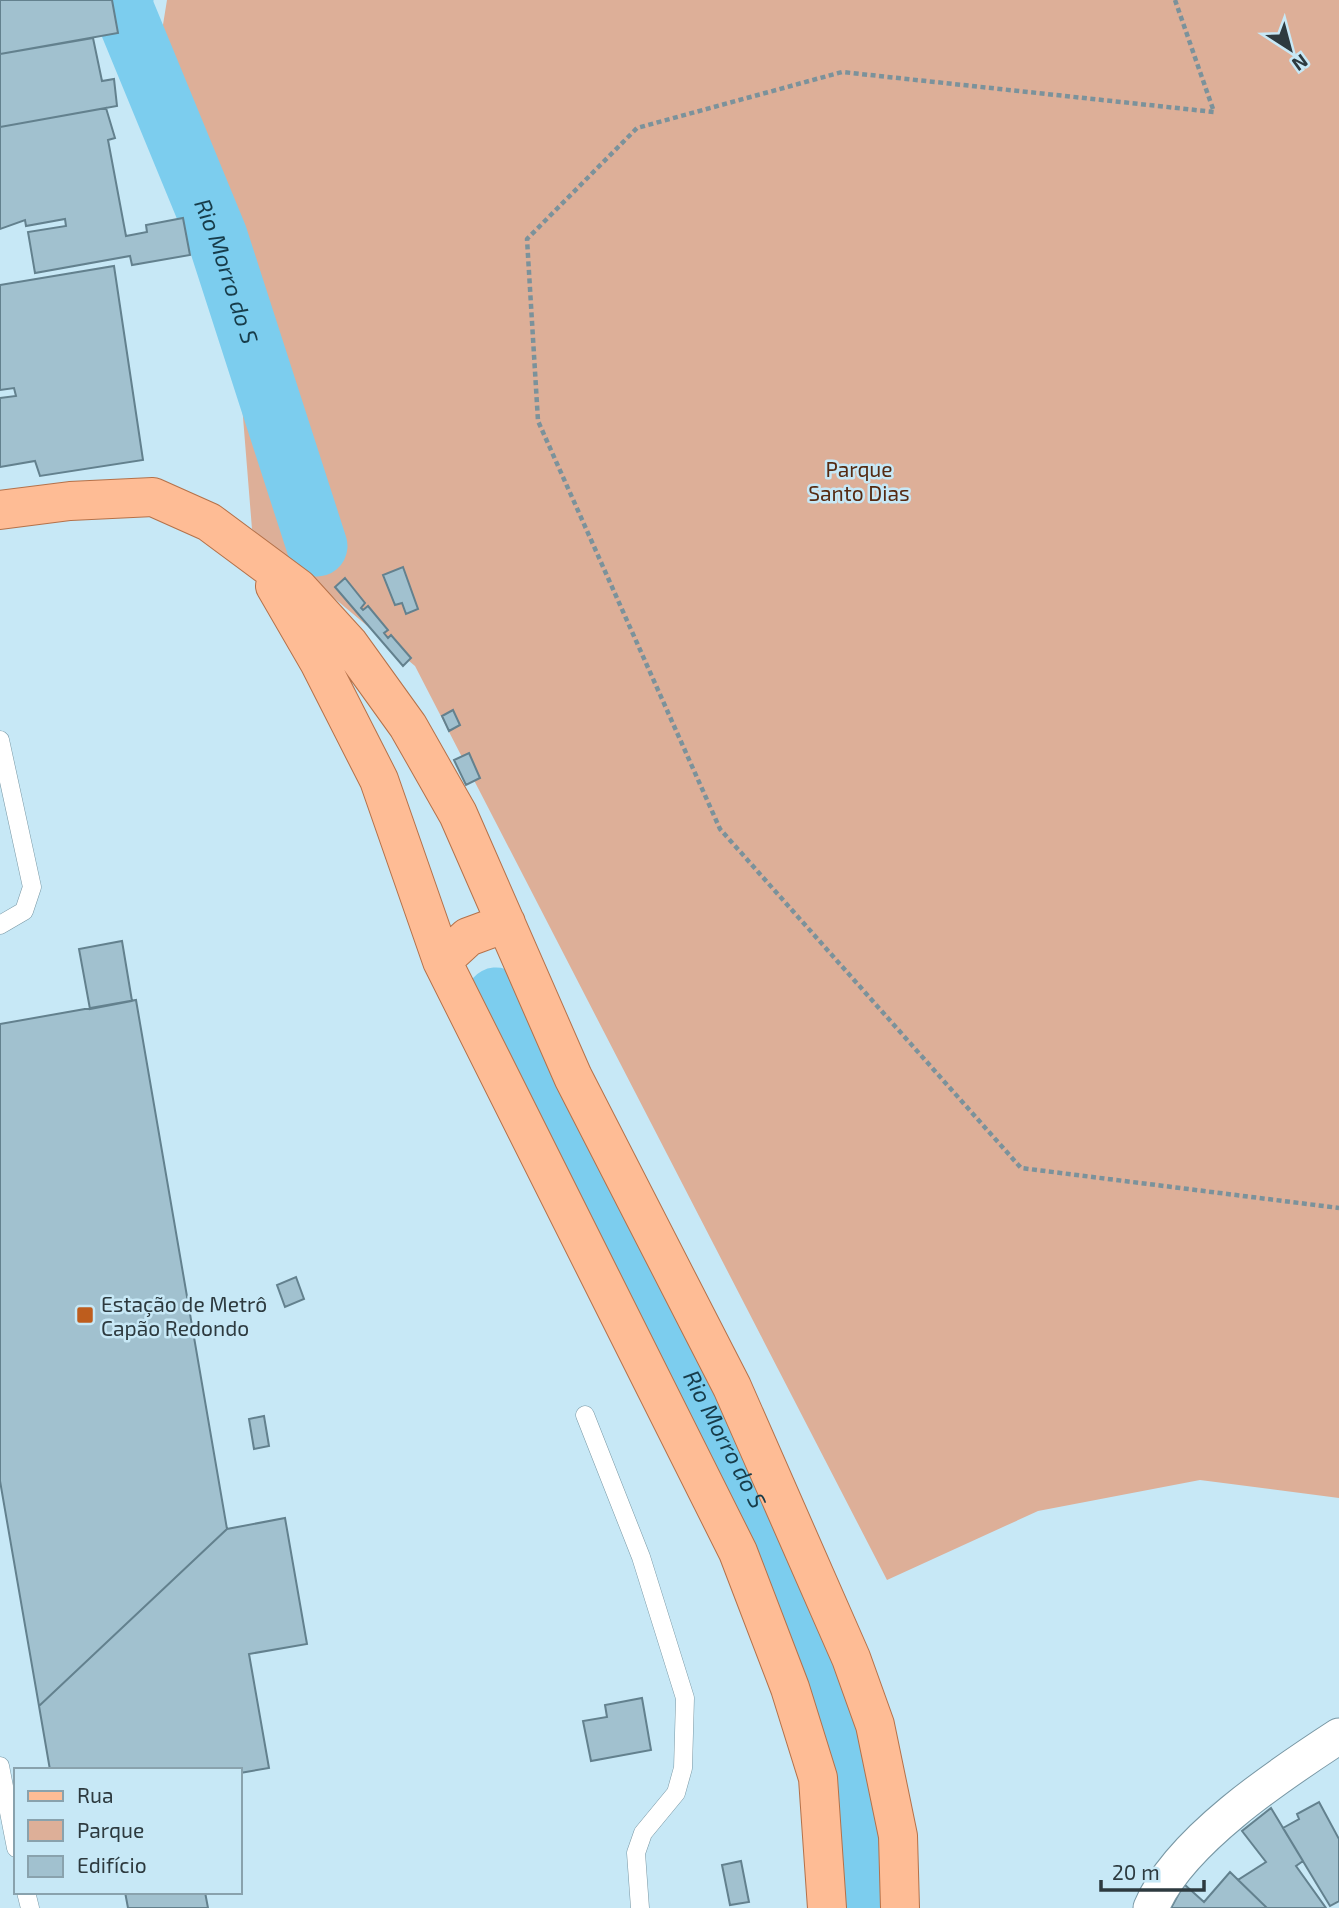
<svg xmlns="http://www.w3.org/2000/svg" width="1339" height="1908" font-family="'Exo 2',sans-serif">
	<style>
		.green { fill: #ddaf98 }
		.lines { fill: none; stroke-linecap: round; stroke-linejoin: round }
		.river { stroke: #7ccdee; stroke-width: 61 }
		.building { fill: #a1c1cf; stroke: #63818e; stroke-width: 2 }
		.service-casing { stroke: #7897a4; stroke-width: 19 }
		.minor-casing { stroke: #7897a4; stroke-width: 37 }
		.primary-casing { stroke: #b57149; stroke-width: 40 }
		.path { stroke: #7b929b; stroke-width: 4.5; stroke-dasharray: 5 3.5; stroke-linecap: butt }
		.service { stroke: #fff; stroke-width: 18 }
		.minor { stroke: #fff; stroke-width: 35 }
		.primary { stroke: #febc95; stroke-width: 38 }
		.poi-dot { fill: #be5d1d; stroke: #c7e8f6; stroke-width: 2.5 }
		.labels { text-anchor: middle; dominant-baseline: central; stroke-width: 5; stroke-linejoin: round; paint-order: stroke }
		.park-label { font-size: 21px; fill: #552a11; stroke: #c7e8f6 }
		.poi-label { font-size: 21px; fill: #2d3a3f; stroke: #c7e8f6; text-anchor: start }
		.water-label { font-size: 23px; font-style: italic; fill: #173c4a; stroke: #c7e8f6 }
	</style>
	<rect width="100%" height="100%" fill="#c7e8f6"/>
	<path class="green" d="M167,0H1339V1498L1200,1480L1038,1511L887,1580L415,666L252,529L229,243L155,74Z"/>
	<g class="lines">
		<g class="river">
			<path id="s1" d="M123,0L121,3L217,236L317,546"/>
			<path id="s2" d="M496,998L801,1584L862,1792L872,1908"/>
		</g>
	</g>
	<path class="building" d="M0,0H112L118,33L0,54Z
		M93,38L102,81L114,79L117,106L0,127V54Z
		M106,108L115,138L108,140L126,236L147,232L146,225L183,218L190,255L132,265L130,256L35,273L28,232L66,226L65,219L26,226L25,220L0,229V127Z
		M114,266L143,460L40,476L35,461L0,467V398L16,396L14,388L0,390V285Z
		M403,567L418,609L406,614L402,603L395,605L383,575Z
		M345,578L365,603L361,608L363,610L368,606L388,630L384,633L388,638L391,635L411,658L403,666L335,587Z
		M453,710L460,725L449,731L442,716Z
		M469,753L480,778L466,785L454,760Z
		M122,941L132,1001L90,1009L79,949Z
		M136,1000L227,1529L39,1706L0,1481V1024Z
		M296,1277L304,1299L285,1307L277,1285Z
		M264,1416L269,1446L254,1449L249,1419Z
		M285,1518L307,1644L249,1654L269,1768L240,1773V1770H50L39,1706L227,1529Z
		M642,1698L651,1750L591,1761L583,1721L607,1717L605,1705Z
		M1319,1802L1339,1839V1901L1330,1906L1283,1828L1299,1819L1297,1814Z
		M1271,1808L1303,1861L1296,1866L1326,1908H1267L1238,1880L1266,1862L1242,1831Z
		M741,1861L749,1902L730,1905L722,1865Z
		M1230,1872L1267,1908H1171L1184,1884L1204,1902Z
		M125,1892H205L208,1908H128Z"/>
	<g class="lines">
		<g class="service-casing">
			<path id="service" d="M0,740L32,887L24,911L0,925
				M585,1415L641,1557L685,1698L683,1768L676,1793L643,1833L636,1853L640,1908
				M0,1766L16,1848
				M26,1892L30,1908"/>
		</g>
		<g class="minor-casing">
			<path id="minor" d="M1151,1908C1178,1842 1279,1775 1339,1736"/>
		</g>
		<g class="primary-casing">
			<path id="primary" d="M0,510L70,501L153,497L209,522L298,588L349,644L408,726L458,814L573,1077L732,1387L851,1658L875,1725L898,1836L900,1908
				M275,586L319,662L379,780L442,961L738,1552L790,1688L818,1778L827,1908
				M442,961L468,937L506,923"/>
		</g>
		<path class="path" d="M1175,0L1214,112L842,72L637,128L527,239L538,421L720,829L1021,1168L1339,1208"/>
		<use href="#service" class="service"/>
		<use href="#minor" class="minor"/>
		<use href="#primary" class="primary"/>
	</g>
	<rect class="poi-dot" x="76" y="1306" width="18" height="18" rx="3.5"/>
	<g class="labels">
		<g class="park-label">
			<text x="859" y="468">Parque<tspan x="859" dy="24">Santo Dias</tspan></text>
		</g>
		<g class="poi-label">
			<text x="101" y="1303">Estação de Metrô<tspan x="101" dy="24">Capão Redondo</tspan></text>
		</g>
		<g class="water-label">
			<text stroke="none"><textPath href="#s1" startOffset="292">Rio Morro do S</textPath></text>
			<text stroke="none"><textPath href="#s2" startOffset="497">Rio Morro do S</textPath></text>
		</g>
	</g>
	<rect x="14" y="1768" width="228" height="126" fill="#c7e8f6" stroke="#89a2ad" stroke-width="2"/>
	<rect x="28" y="1791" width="35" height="10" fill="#febc95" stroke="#89a2ad" stroke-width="2"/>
	<text x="77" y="1803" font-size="21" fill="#2d3a3f">Rua</text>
	<rect x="28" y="1820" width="35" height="21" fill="#ddaf98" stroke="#89a2ad" stroke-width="2"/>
	<text x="77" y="1838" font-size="21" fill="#2d3a3f">Parque</text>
	<rect x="28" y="1856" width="35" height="21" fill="#a1c1cf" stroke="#89a2ad" stroke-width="2"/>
	<text x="77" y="1873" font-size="21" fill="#2d3a3f">Edifício</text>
	<g transform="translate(1290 49) rotate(144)" stroke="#c7e8f6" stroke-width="5" paint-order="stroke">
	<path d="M0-5L12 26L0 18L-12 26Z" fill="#2d3a3f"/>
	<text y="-10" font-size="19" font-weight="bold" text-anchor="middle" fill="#2d3a3f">N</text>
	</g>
	<path d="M1101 1880v10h103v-10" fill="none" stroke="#2d3a3f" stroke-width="3.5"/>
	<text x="1112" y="1880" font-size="21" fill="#2d3a3f" stroke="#c7e8f6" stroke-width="5" paint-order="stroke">20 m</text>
</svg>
